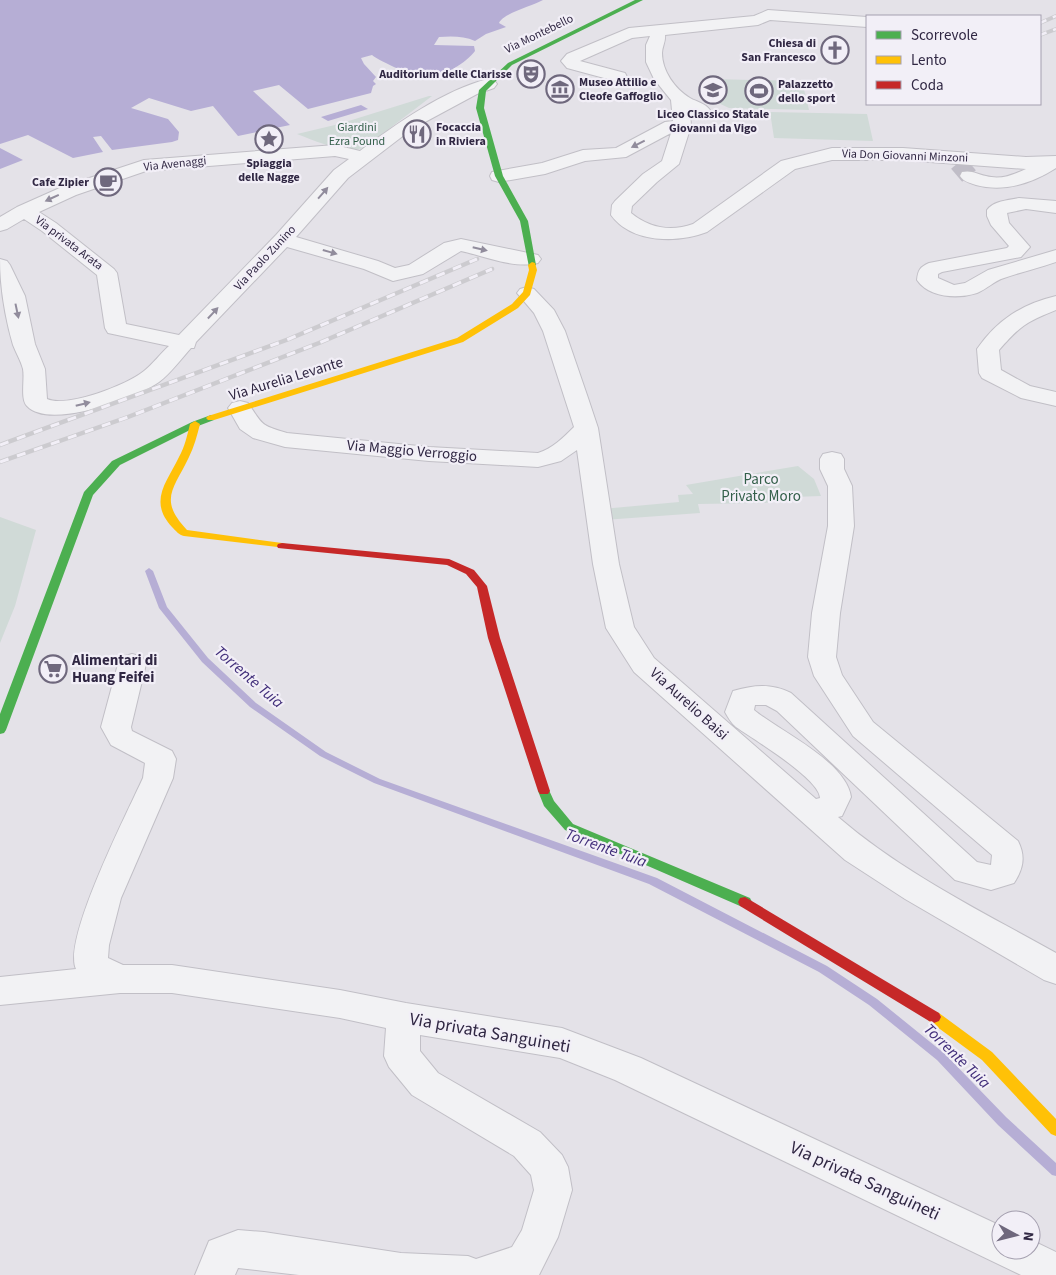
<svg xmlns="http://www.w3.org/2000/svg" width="1056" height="1275" font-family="'Source Sans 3',sans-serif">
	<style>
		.green { fill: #d0dad7 }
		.water { fill: #b6aed5 }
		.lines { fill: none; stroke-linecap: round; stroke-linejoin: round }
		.stream { fill: #b6aed5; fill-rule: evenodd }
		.street-tunnel { stroke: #c0bdc7; stroke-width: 18; stroke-dasharray: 18 9; stroke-linecap: butt }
		.street-casing { stroke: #c1bfc6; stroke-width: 2 }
		.street { fill: #f2f2f4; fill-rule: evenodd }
		.fast { fill: #4caf50; fill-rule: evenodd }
		.slow { fill: #ffc107; fill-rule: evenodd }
		.jam { fill: #c62828; fill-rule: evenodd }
		.rail-far1-casing { stroke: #cccbcf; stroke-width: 4 }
		.rail-casing { stroke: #cccbcf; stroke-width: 4.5 }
		.rail-far1 { stroke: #f2eff7; stroke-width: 2.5; stroke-dasharray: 7; stroke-linecap: butt }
		.rail { stroke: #f2eff7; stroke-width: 3; stroke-dasharray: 9; stroke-linecap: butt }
		.oneway { fill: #918c9c }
		.labels { text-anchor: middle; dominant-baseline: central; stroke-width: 4.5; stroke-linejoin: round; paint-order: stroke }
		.far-street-label { font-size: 12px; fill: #302743; stroke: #f2eff7 }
		.far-poi-label { font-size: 12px; font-weight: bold; fill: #302743; stroke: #f2eff7; text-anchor: end }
		.far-park-label { font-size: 12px; fill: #335f4a; stroke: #f2eff7 }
		.street-label { font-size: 15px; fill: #302743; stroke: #f2eff7 }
		.park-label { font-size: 15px; fill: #335f4a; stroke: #f2eff7 }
		.poi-label { font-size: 15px; font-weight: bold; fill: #302743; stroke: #f2eff7; text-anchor: start }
		.water-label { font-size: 16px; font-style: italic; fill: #412e7a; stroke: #f2eff7 }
		.near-street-label { font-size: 18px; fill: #302743; stroke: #f2eff7 }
	</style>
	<rect width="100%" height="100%" fill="#e4e2e8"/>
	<path class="green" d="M711,79L802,81L809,110L729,108L714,101Z
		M429,96H432L364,148C341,153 318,142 297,134L339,124Z
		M770,112L867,114L873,141L774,138Z
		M798,466L814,479L821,496L793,497L765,503L698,504L700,513L604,520L602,509L679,502L678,495L693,494L686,485Z
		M0,517L36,530L15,606L0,643Z"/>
	<path class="water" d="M0,0H543C533,6 503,13 499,23L506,27L486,34L475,41C464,36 452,36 439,37L434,45L474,46L475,51C466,63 444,76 429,78C418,79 381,62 372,55L361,58L364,64L376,77L373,81L376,84L373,86L371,93L308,109L279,85L253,91L290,125L238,136L213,106L191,111L149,98L131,108L168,119L179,132L178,140L172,142L112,150L101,136L93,137L103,152L73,158L28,135L0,144Z
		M361,105L368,109L328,121L321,117Z
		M0,148L23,160L0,169Z"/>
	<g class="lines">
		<path class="stream" d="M149,568L153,571L167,607L208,658L256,703L326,752L380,779L657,878L827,966L877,999L945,1054L1006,1117L1056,1163V1176L1052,1175L998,1125L937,1060L869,1005L819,972L649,884L374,783L320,756L250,707L202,662L159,608L145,571Z"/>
		<path class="street-tunnel" d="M958,163L969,176"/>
		<g class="street-casing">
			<path id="street" d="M768,10L867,17V27L770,20L758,25L665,35C666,41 662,47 662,53C662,71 675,89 690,98C697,102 705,103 710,110L707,114L701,115L690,111L691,126L679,164L657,182L632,206L631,213C649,228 671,232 693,224L781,161L832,148H903L1026,157L1056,156V168C1034,182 1005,193 976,185C970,183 964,182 960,176L962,172C972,170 977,174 986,176C1001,180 1012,175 1026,169L903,160H832L795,169L707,232C678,243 632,244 611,215L612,205L615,201L643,174L662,161L671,133L626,157L585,161L545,174L499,182L492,180L490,176L492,172L542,163L583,150L616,148L665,122L673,121L671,100L654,79L646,62V45L650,36L632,38L580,61L625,73L627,77L625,81L619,82L567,68L561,61L567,54L629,28L754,16Z
				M488,79L494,80L497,84L494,88L477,94L412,129L348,178L296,237L378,261L395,268L409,265L444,243L461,239L538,255L541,259L538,263C514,269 484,256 461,251L423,274L393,281L364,269L287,247L196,342L194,348H191C181,359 171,373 159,382C137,398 49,430 27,406C20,399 25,379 23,369C21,361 16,353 13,345C5,317 0,287 0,259L7,261L10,265L25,296L35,344L45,369L47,399C67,408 127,385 144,371C153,364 160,354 169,346L108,333L105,328L97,275L42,231L24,219L7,229L0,231V217L17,207L62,187L144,160L335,145L360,151C396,124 444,90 488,79ZM335,156L349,159L334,170L276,235L179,335L126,324L117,273L114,269L56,223L39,212L76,195L146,171Z
				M1019,198L1056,201V213L1026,209L1007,213L1009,223L1030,247L1021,257L942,272L938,274V278L954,285L965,283L988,270L1056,250V262C1039,268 1021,272 1004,278C994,281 987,289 977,293C958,299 929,298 917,280C918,270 920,267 929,263L1007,248L1009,246L991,225L987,216V210C993,201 1009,200 1019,198Z
				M527,287L534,289L554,310L565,331L588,398L598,428L619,564L634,627L654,658L816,799L820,798C820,779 753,739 736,727C731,723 728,717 725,712L733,691C754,685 771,683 791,693L977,862L991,865L992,855L853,736L814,676L808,657L812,613L828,526V486L820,469V459L823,454L832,452L841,454L844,459V469L852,486L854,526L840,613L836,657L842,675L873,722L1018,841C1026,857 1023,869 1014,883L991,890L955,880L777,711L766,705H755L754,710C779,731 846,761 851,797L842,816L838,817C903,873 981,911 1056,953V984L1044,980L905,899L845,860L634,672L606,628L593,564L577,450L561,461L538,467L429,461L285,447L253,438L240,429L228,408L232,403L240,401L248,403C263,425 260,425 287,433L429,447L538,453C553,448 563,438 574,427L543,331L534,313L517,293L520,289Z
				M1056,296V310C1026,322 1020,326 999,350L1001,370L1030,386L1056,392V406L1021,398L982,378L979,373L977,349C997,320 1022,304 1056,296Z
				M132,654L142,657L146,664L131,727L132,731L172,751L176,759L173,778L121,898L109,945L108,958L123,965H172L340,990L406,1003L562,1028L641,1058L1001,1226V1250H1031V1240L1056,1252V1275H1021L615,1080L560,1058L420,1035V1051L438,1073L540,1132L562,1155L568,1167L572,1190L558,1237L539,1275H299L238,1268L235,1275H195L209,1241L238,1230L264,1232L401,1253L468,1256L476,1259L512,1247L522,1230L534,1190L531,1175L514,1156L412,1095L389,1067L384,1056L386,1028L340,1018L172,993H120L0,1005V977L76,969C62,940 128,811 143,778L145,763L111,745L101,727L118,664L122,657Z"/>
		</g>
		<use href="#street" class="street"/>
		<path class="fast" d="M635,0H643L512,65L486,91L484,108L503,176L528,221L536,265L532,268L529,267L520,221L495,176L476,108L479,90L508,63Z
			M211,415L214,416V420L198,426L120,465L93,495L6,730L4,733L0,734V714L84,492L112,461L192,422Z
			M544,786L548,788L554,801L573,824L750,898L752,902L750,906L745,907L740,906L565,830L544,806L538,791L540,788Z"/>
		<path class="slow" d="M532,262L535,263L537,270L530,295L518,308L463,342L214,420H208L206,418L208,416L457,338L512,304L523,292L529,270L528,265Z
			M195,421L200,424C197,436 194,447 189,457C174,489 158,499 187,530L282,543L286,544L287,546L286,548L184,536C179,535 176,531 172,527C148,501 167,482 179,457C185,446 187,436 190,424Z
			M934,1011L939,1013L992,1052L1056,1119V1136L1051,1134L982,1060L929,1021L927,1017L929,1013Z"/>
		<path class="jam" d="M282,543L449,559L474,570L487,586L500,638L550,791L548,794H540L538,791L488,638L477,587L466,574L447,565L278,548L277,546L278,544Z
			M745,897L939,1013L941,1017L939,1021L934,1023L929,1021L740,906L738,902L740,898Z"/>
		<g class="rail-far1-casing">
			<path id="rail-far1" d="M1040,23L1056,16
				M1040,35L1056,29"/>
		</g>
		<g class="rail-casing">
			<path id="rail" d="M0,445L289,339L477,259
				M0,462L128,417L319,343L492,269"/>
		</g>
		<use href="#rail-far1" class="rail-far1"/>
		<use href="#rail" class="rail"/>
	</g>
	<defs><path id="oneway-solid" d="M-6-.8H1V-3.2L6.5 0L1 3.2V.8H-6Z" transform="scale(1.25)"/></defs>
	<g class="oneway">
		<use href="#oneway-solid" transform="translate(638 144) rotate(153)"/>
		<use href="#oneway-solid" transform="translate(323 193) rotate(-49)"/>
		<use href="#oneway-solid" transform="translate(52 198) rotate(155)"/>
		<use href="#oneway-solid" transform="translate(480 249) rotate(13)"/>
		<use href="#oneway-solid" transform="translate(330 252) rotate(16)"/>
		<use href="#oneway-solid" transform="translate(17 311) rotate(78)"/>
		<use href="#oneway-solid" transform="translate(213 313) rotate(-47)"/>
		<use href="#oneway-solid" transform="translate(83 404) rotate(-14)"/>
	</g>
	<defs>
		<g id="church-ring" transform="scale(1.4375)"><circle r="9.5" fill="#f2eff7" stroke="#6f687d" stroke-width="1.5"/><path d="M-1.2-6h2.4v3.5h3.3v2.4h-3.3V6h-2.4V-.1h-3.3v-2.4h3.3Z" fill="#6f687d"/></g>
		<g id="theatre-ring" transform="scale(1.4375)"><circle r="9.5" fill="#f2eff7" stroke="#6f687d" stroke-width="1.5"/><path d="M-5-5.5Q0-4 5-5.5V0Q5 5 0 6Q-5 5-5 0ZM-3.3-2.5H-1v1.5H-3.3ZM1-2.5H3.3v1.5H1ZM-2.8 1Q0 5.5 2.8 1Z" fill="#6f687d"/></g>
		<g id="museum-ring" transform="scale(1.4375)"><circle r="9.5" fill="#f2eff7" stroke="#6f687d" stroke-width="1.5"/><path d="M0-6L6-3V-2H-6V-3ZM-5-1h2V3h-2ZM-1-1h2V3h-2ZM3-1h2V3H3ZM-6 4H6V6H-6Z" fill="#6f687d"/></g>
		<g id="school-ring" transform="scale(1.4375)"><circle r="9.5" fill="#f2eff7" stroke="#6f687d" stroke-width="1.5"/><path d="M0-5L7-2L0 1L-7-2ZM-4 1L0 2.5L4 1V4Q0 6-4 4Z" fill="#6f687d"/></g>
		<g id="stadium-ring" transform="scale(1.4375)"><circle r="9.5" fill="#f2eff7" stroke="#6f687d" stroke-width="1.5"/><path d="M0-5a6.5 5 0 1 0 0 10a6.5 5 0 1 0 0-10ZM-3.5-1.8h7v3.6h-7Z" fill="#6f687d"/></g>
		<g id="restaurant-ring" transform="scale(1.4375)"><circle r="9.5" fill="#f2eff7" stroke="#6f687d" stroke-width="1.5"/><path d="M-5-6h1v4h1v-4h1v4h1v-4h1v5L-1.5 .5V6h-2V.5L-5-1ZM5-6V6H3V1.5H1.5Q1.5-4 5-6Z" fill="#6f687d"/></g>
		<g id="sight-ring" transform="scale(1.4375)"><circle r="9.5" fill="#f2eff7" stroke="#6f687d" stroke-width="1.5"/><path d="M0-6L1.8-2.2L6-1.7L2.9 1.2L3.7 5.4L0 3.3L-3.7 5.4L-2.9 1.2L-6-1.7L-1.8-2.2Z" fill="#6f687d"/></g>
		<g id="cafe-ring" transform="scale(1.4375)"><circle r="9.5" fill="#f2eff7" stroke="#6f687d" stroke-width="1.5"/><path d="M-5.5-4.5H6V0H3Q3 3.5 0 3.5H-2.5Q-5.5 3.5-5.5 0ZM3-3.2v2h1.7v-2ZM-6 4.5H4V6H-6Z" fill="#6f687d"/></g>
		<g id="supermarket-ring" transform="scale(1.4375)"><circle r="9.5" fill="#f2eff7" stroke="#6f687d" stroke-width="1.5"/><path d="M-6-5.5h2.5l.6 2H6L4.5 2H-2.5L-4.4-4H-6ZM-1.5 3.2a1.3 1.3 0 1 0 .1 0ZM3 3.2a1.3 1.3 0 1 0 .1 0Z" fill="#6f687d"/></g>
	</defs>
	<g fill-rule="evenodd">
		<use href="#church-ring" x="835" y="50"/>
		<use href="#theatre-ring" x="531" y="74"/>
		<use href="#museum-ring" x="560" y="89"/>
		<use href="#school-ring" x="713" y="90"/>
		<use href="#stadium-ring" x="759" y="91"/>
		<use href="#restaurant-ring" x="417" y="134"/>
		<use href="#sight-ring" x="269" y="139"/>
		<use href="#cafe-ring" x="108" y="182"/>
		<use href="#supermarket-ring" x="53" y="669"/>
	</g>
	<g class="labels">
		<g class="far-street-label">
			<text transform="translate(539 34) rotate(-26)">Via Montebello</text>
			<text transform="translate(905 156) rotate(2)">Via Don Giovanni Minzoni</text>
			<text transform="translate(175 164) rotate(-6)">Via Avenaggi</text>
			<text transform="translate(69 243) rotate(37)">Via privata Arata</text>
			<text transform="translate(265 258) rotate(-47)">Via Paolo Zunino</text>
		</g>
		<g class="far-poi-label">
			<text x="816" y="43">Chiesa di<tspan x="816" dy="14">San Francesco</tspan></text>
			<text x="512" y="74">Auditorium delle Clarisse</text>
			<text x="579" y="82" text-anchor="start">Museo Attilio e<tspan x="579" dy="14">Cleofe Gaffoglio</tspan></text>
			<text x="778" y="84" text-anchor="start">Palazzetto<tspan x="778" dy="14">dello sport</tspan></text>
			<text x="713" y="114" text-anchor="middle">Liceo Classico Statale<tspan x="713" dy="14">Giovanni da Vigo</tspan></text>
			<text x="436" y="127" text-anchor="start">Focaccia<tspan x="436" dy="14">in Riviera</tspan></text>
			<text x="269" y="163" text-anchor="middle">Spiaggia<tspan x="269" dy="14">delle Nagge</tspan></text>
			<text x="89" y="182">Cafe Zipier</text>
		</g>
		<g class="far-park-label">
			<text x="357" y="127">Giardini<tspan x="357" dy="14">Ezra Pound</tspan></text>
		</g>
		<g class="street-label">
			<text transform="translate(286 379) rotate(-17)">Via Aurelia Levante</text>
			<text transform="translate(412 451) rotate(5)">Via Maggio Verroggio</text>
			<text transform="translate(689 704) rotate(42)">Via Aurelio Baisi</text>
		</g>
		<g class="park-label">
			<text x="761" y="479">Parco<tspan x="761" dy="17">Privato Moro</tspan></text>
		</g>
		<g class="poi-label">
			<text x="72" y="660">Alimentari di<tspan x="72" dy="17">Huang Feifei</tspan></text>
		</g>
		<g class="water-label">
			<text transform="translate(249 677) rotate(41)">Torrente Tuia</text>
			<text transform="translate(606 848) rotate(20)">Torrente Tuia</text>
			<text transform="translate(957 1056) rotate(44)">Torrente Tuia</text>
		</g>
		<g class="near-street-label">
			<text transform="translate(490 1033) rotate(10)">Via privata Sanguineti</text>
			<text transform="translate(865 1181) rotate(25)">Via privata Sanguineti</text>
		</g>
	</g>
	<rect x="866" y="15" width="175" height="90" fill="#f2eff7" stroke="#a49faf"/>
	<rect x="876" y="31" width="25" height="8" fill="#4caf50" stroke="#a49faf"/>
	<text x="911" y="40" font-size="15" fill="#302743">Scorrevole</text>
	<rect x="876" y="56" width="25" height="8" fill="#ffc107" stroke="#a49faf"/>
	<text x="911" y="65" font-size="15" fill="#302743">Lento</text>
	<rect x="876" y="81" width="25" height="8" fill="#c62828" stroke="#a49faf"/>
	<text x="911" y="90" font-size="15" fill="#302743">Coda</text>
	<g transform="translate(1016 1235) rotate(97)"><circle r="24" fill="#f2eff7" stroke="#a49faf"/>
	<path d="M0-4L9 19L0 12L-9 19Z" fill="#6f687d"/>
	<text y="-8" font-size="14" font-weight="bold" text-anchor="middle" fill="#302743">N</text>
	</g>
</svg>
